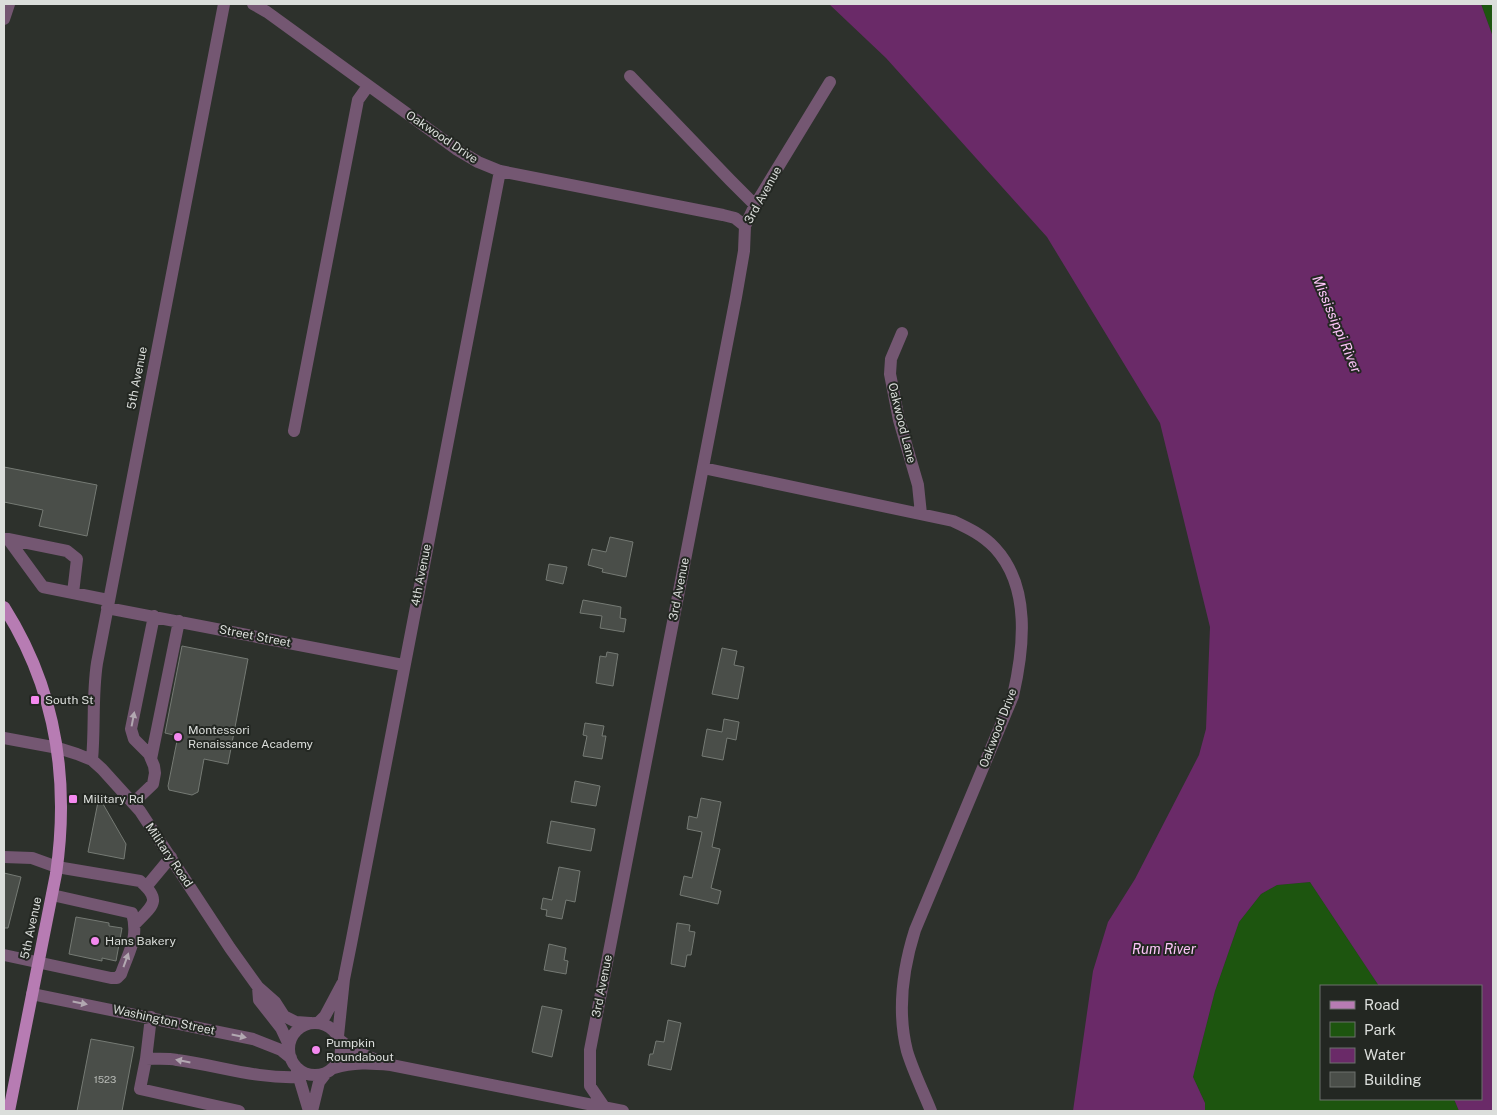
<svg xmlns="http://www.w3.org/2000/svg" width="1497" height="1115" font-family="'Public Sans',sans-serif">
	<style>
		.green { fill: #1d550f }
		.water { fill: #6a2a68 }
		.building { fill: #4a4e49; stroke: #757a74 }
		.lines { fill: none; stroke-linecap: round; stroke-linejoin: round }
		.minor { stroke: #745772; stroke-width: 12 }
		.major { stroke: #b77cb3; stroke-width: 12 }
		.oneway { fill: #b2a8b1 }
		.poi-dot { fill: #f489ef; stroke: #232722; stroke-width: 2 }
		.labels { text-anchor: middle; dominant-baseline: central; stroke-width: 4; stroke-linejoin: round; paint-order: stroke }
		.number-label { font-size: 10px; fill: #b7bab6 }
		.street-label { font-size: 12px; fill: #dbdedb; stroke: #232722 }
		.poi-label { font-size: 12px; fill: #dbdedb; stroke: #232722; text-anchor: start }
		.water-label { font-size: 14px; font-style: italic; fill: #fdc5f9; stroke: #232722 }
	</style>
	<rect width="100%" height="100%" fill="#2d312c"/>
	<path class="green" d="M1481,4H1493V37Z
		M1310,882L1379,986H1321V1099H1454L1459,1111H1205V1103L1193,1077L1215,991L1239,922L1261,894L1277,885Z"/>
	<path class="water" d="M829,4H1481L1493,37V1111H1459L1454,1099H1481V986H1379L1310,882L1277,885L1261,894L1239,922L1215,991L1193,1077L1205,1103V1111H1073L1093,971L1108,922L1135,879L1199,755L1206,729L1210,627L1160,423L1047,237L886,58Z"/>
	<path class="building" d="M4,467L97,485L87,536L39,526L43,510L4,502Z
		M610,537L633,542L626,577L602,572L603,569L588,565L592,549L606,552Z
		M549,564L567,567L563,584L546,580Z
		M583,600L621,607L620,618L626,619L624,632L600,628L602,616L580,613Z
		M182,646L248,659L228,764L204,759L198,792L192,795L169,790L168,786L178,736L165,733Z
		M722,648L737,651L734,665L744,667L738,699L712,694Z
		M607,652L618,654L613,686L596,683L600,656L606,657Z
		M724,719L739,722L736,740L727,738L723,760L702,756L707,729L722,732Z
		M585,723L604,726L602,736H606L602,759L583,756L587,736L583,735Z
		M575,781L600,786L596,806L571,802Z
		M99,797L126,844L124,859L88,852Z
		M701,798L721,802L712,847L720,849L711,888L721,891L718,904L680,895L684,876L692,878L702,832L687,829L689,816L697,818Z
		M551,821L595,829L591,851L547,843Z
		M559,867L580,871L575,902L566,900L562,919L546,916L547,910L541,909L543,898L552,900Z
		M4,873L21,877L8,928H4Z
		M76,917L109,923V926L122,928L116,961L102,958V961L69,954Z
		M677,923L690,925L689,931L695,932L691,955H687L685,967L671,964Z
		M549,944L566,948L564,960L568,961L566,974L544,970Z
		M542,1006L562,1010L552,1057L532,1052Z
		M668,1020L681,1023L671,1070L648,1065L650,1054H653L656,1041L664,1042Z
		M91,1039L134,1047L122,1111H77Z"/>
	<g class="lines">
		<path class="minor" d="M253,4L267,12L456,149L478,162L500,171L723,215L735,218L745,226
			M4,19L9,4
			M630,76L730,180L755,205
			M902,333L891,359L890,374L899,420L918,485L921,514
			M294,431L358,100L368,86
			M703,468L953,521C968,528 983,535 995,548C1031,587 1024,648 1013,696L915,930C903,968 897,1011 907,1051C913,1071 923,1091 931,1111
			M4,539H8L43,587L108,600
			M8,539L67,551L77,559L73,593
			M107,608L403,665
			M4,738L58,748L77,754L92,760L102,769L140,811L230,948L258,987L275,1002L284,1016L296,1022L310,1023
			M151,759L179,621
			M92,760C95,728 92,695 97,663L224,4
			M133,803L153,784L155,773L154,766L149,754L134,739L131,729L154,616
			M4,857L32,858L57,867L140,881C163,901 152,906 135,924
			M146,887L171,857
			M4,955L111,978H117L121,974C129,951 139,938 132,913L52,895
			M258,987L259,1000L281,1028L289,1045
			M32,994L253,1039L281,1050L291,1058
			M289 1049a26 26 0 1 1 52 0a26 26 0 1 1-52 0Z
			M318,1023L325,1016L342,984
			M338,1036L344,979L351,944L500,171
			M341,1041L354,1051L377,1060
			M146,1059L151,1017
			M334,1068C353,1062 371,1063 391,1065L623,1111
			M297,1071L309,1111
			M239,1111L140,1089L146,1059C157,1059 167,1058 177,1060C221,1066 256,1079 300,1077
			M312,1111L319,1082L326,1073
			M607,1111L590,1086V1050L736,297L744,251L745,226L755,205L830,82"/>
		<path class="major" d="M4,607C56,689 70,778 56,874L9,1111"/>
	</g>
	<defs><path id="oneway-solid" d="M-6-.8H1V-3.2L6.5 0L1 3.2V.8H-6Z" transform="scale(1.25)"/></defs>
	<g class="oneway">
		<use href="#oneway-solid" transform="translate(133 719) rotate(-79)"/>
		<use href="#oneway-solid" transform="translate(126 960) rotate(-70)"/>
		<use href="#oneway-solid" transform="translate(80 1003) rotate(11)"/>
		<use href="#oneway-solid" transform="translate(239 1036) rotate(12)"/>
		<use href="#oneway-solid" transform="translate(183 1061) rotate(-169)"/>
	</g>
	<g class="poi-dot">
		<rect x="30" y="695" width="10" height="10" rx="2.5"/>
		<circle cx="178" cy="737" r="5"/>
		<rect x="68" y="794" width="10" height="10" rx="2.5"/>
		<circle cx="95" cy="941" r="5"/>
		<circle cx="316" cy="1050" r="5"/>
	</g>
	<g class="labels">
		<g class="number-label">
			<text x="105" y="1079">1523</text>
		</g>
		<g class="street-label">
			<text transform="translate(442 137) rotate(34)">Oakwood Drive</text>
			<text transform="translate(763 195) rotate(-61)">3rd Avenue</text>
			<text transform="translate(137 378) rotate(-79)">5th Avenue</text>
			<text transform="translate(902 423) rotate(76)">Oakwood Lane</text>
			<text transform="translate(421 575) rotate(-79)">4th Avenue</text>
			<text transform="translate(679 589) rotate(-79)">3rd Avenue</text>
			<text transform="translate(255 636) rotate(11)">Street Street</text>
			<text transform="translate(998 728) rotate(-69)">Oakwood Drive</text>
			<text transform="translate(169 855) rotate(56)">Military Road</text>
			<text transform="translate(31 928) rotate(-78)">5th Avenue</text>
			<text transform="translate(602 986) rotate(-79)">3rd Avenue</text>
			<text transform="translate(164 1020) rotate(12)">Washington Street</text>
		</g>
		<g class="poi-label">
			<text x="45" y="700">South St</text>
			<text x="188" y="730">Montessori<tspan x="188" dy="14">Renaissance Academy</tspan></text>
			<text x="83" y="799">Military Rd</text>
			<text x="105" y="941">Hans Bakery</text>
			<text x="326" y="1043">Pumpkin<tspan x="326" dy="14">Roundabout</tspan></text>
		</g>
		<g class="water-label">
			<text transform="translate(1337 324) rotate(67)">Mississippi River</text>
			<text x="1164" y="949">Rum River</text>
		</g>
	</g>
	<rect width="1497" height="1115" fill="none" stroke="#dbdedb" stroke-width="10"/>
	<rect x="1320" y="985" width="162" height="115" fill="#232722" stroke="#6d706c"/>
	<rect x="1330" y="1001" width="25" height="8" fill="#b77cb3" stroke="#6d706c"/>
	<text x="1364" y="1010" font-size="15" fill="#dbdedb">Road</text>
	<rect x="1330" y="1022" width="25" height="15" fill="#1d550f" stroke="#6d706c"/>
	<text x="1364" y="1035" font-size="15" fill="#dbdedb">Park</text>
	<rect x="1330" y="1048" width="25" height="15" fill="#6a2a68" stroke="#6d706c"/>
	<text x="1364" y="1060" font-size="15" fill="#dbdedb">Water</text>
	<rect x="1330" y="1072" width="25" height="15" fill="#4a4e49" stroke="#6d706c"/>
	<text x="1364" y="1085" font-size="15" fill="#dbdedb">Building</text>
</svg>
